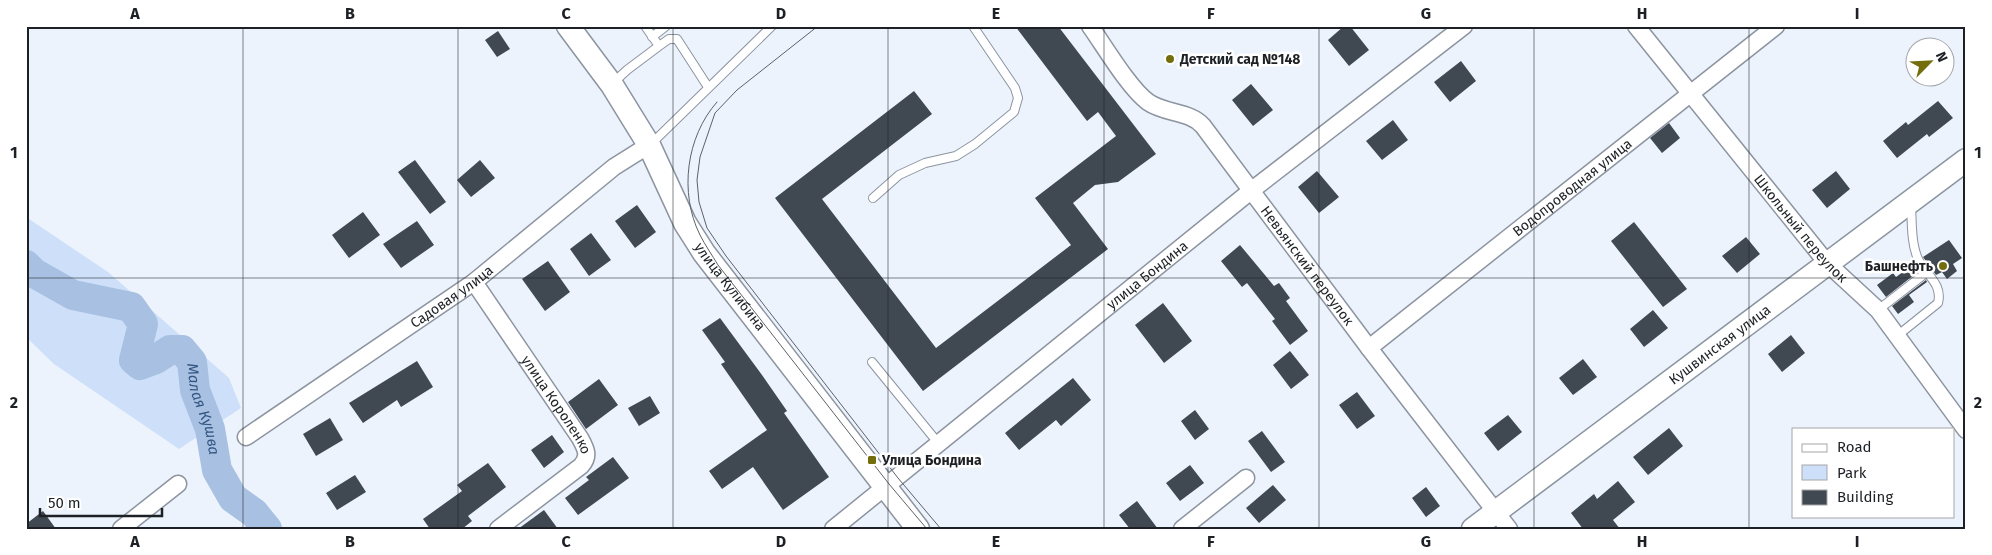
<svg xmlns="http://www.w3.org/2000/svg" width="1992" height="555" font-family="'Fira Sans',sans-serif">
	<style>
		.green { fill: #cee0f9 }
		.lines { fill: none; stroke-linecap: round; stroke-linejoin: round }
		.river { stroke: #a8c0e1; stroke-width: 30 }
		.building { fill: #404852 }
		.service-casing { stroke: #8c94a0; stroke-width: 10 }
		.minor-casing { stroke: #8c94a0; stroke-width: 19 }
		.secondary-casing { stroke: #8c94a0; stroke-width: 25 }
		.service { stroke: #fff; stroke-width: 8 }
		.minor { stroke: #fff; stroke-width: 16 }
		.secondary { stroke: #fff; stroke-width: 22 }
		.tram { stroke: #5d6268; stroke-width: 1 }
		.grid { fill: none; stroke: #1d2125; stroke-width: 1; stroke-opacity: 0.55 }
		.poi-dot { fill: #736d0c; stroke: #fff; stroke-width: 2 }
		.labels { text-anchor: middle; dominant-baseline: central; stroke-width: 5; stroke-linejoin: round; paint-order: stroke }
		.poi-label { font-size: 14px; font-weight: bold; fill: #1d2125; stroke: #fff; text-anchor: start }
		.street-label { font-size: 14px; fill: #1d2125; stroke: #fff }
		.water-label { font-size: 15px; font-style: italic; fill: #345683; stroke: #fff }
		.neatline { fill: none; stroke: #1d2125; stroke-width: 2 }
		.grid-label { font-size: 16px; text-anchor: middle; font-weight: bold; fill: #1d2125 }
	</style>
	<rect width="100%" height="100%" fill="#ecf3fd"/>
	<path class="green" d="M26,217L108,272L229,378L241,408L179,449L54,364L26,337Z"/>
	<g class="lines">
		<path class="river" id="s1" d="M26,265L34,273L73,295L131,307L143,324L134,360L140,365L156,359L170,350H182L192,362L195,390L210,429L217,470L233,498L254,513L267,529"/>
	</g>
	<path class="building" d="M1015,26H1058L1156,154L1118,182L1095,185L1073,203L1108,249L923,391L775,198L914,91L932,114L822,199L936,348L1071,245L1035,198L1116,136L1098,112L1087,121Z
		M1344,26H1350L1369,50L1349,66L1328,40Z
		M498,31L510,49L497,57L485,40Z
		M1461,61L1476,81L1450,102L1434,82Z
		M1251,84L1273,110L1253,126L1232,100Z
		M1938,101L1953,118L1929,137L1927,134L1897,158L1883,141L1906,122L1908,125Z
		M1393,120L1408,140L1382,160L1366,141Z
		M1669,123L1680,138L1662,153L1650,138Z
		M415,160L446,202L430,214L398,172Z
		M480,160L495,178L471,197L457,180Z
		M1317,171L1339,197L1319,213L1298,187Z
		M1836,171L1850,189L1827,208L1812,190Z
		M637,205L656,232L635,248L615,221Z
		M363,212L380,235L349,258L332,235Z
		M417,221L434,245L401,268L383,244Z
		M1634,222L1687,289L1663,307L1611,241Z
		M591,233L611,260L589,276L570,249Z
		M1746,237L1760,254L1737,273L1722,256Z
		M1949,240L1962,258L1953,264L1957,271L1947,279L1942,272L1936,275L1923,257Z
		M1240,245L1274,286L1279,283L1290,298L1286,301L1308,331L1290,345L1272,321L1275,319L1247,283L1242,287L1221,261Z
		M548,261L570,292L545,311L522,279Z
		M1914,264L1919,271L1886,297L1877,285L1893,273L1896,277Z
		M1926,280L1927,282L1909,295L1914,302L1898,314L1892,306Z
		M1163,303L1192,341L1164,363L1135,325Z
		M1653,310L1668,328L1644,347L1630,329Z
		M720,318L762,375L787,411L784,413L829,477L783,510L753,467L722,489L709,471L767,430L721,364L725,362L702,330Z
		M1791,335L1805,353L1782,372L1768,354Z
		M1290,351L1309,375L1291,389L1273,365Z
		M1583,359L1597,377L1573,395L1559,378Z
		M417,361L433,387L401,407L397,400L363,423L349,403Z
		M1073,378L1091,400L1061,426L1056,420L1019,450L1005,433Z
		M599,379L618,405L586,429L568,402Z
		M1357,392L1375,416L1357,429L1339,405Z
		M650,396L660,413L639,426L628,408Z
		M1195,410L1209,429L1195,440L1181,421Z
		M1508,415L1522,432L1498,451L1484,433Z
		M330,418L343,440L316,456L303,434Z
		M1669,428L1683,446L1648,475L1633,457Z
		M1262,431L1285,462L1271,472L1248,441Z
		M552,435L564,452L544,468L531,450Z
		M613,457L629,478L578,515L565,498L589,480L586,477Z
		M488,463L506,487L468,516L472,521L462,529H430L423,519L462,491L457,485Z
		M1190,465L1204,483L1180,501L1166,483Z
		M355,475L366,492L337,510L326,493Z
		M1618,481L1635,502L1613,520L1620,529H1583L1571,513L1594,494L1597,499Z
		M1273,485L1286,500L1259,523L1246,508Z
		M1426,487L1440,506L1426,517L1412,498Z
		M1137,501L1158,529H1130L1119,515Z
		M544,510L558,529H518Z
		M43,511L56,529H26V524Z"/>
	<g class="lines">
		<g class="service-casing">
			<path id="service" d="M645,26L659,46L669,39H677L708,87
				M652,37L666,26
				M613,83L627,70L659,46
				M651,144L772,26
				M873,198L899,175L925,163L956,156L975,144L1014,112L1018,98L1015,88L973,26
				M1878,310L1927,272
				M1897,336L1938,303C1943,284 1926,275 1918,259C1911,243 1912,222 1911,205
				M872,362L939,444"/>
		</g>
		<g class="minor-casing">
			<g id="minor">
				<path id="s2" d="M1090,26C1105,47 1129,88 1148,102C1165,114 1190,111 1203,126L1369,348L1509,529"/>
				<path id="s3" d="M1636,26L1827,263L1878,310L1966,430"/>
				<path id="s4" d="M474,282L580,438C586,449 590,456 581,466L498,529"/>
				<path id="s5" d="M1369,348L1776,26"/>
				<path id="s6" d="M246,437L474,282L614,167L649,145"/>
				<path d="M121,529L178,484"/>
				<path id="s7" d="M833,529L1252,190L1464,26"/>
				<path d="M1182,529L1246,478"/>
			</g>
		</g>
		<g class="secondary-casing">
			<g id="secondary">
				<path id="s8" d="M568,26L612,85L649,145L685,223L704,253L918,529"/>
				<path id="s9" d="M1473,529L1966,160"/>
			</g>
		</g>
		<use href="#service" class="service"/>
		<use href="#minor" class="minor"/>
		<use href="#secondary" class="secondary"/>
		<path class="tram" d="M818,26L737,90L715,113L700,157L697,180L699,202L707,228L726,256L898,478L941,529
			M717,102C686,137 679,193 700,235C705,245 712,255 718,265L889,484L927,529"/>
	</g>
	<path class="grid" d="M243,26V529M458,26V529M673,26V529M888,26V529M1104,26V529M1319,26V529M1534,26V529M1749,26V529M26,278H1966"/>
	<g class="poi-dot">
		<circle cx="1170" cy="59" r="5"/>
		<circle cx="1943" cy="266" r="5"/>
		<rect x="867" y="455" width="10" height="10" rx="2.5"/>
	</g>
	<g class="labels">
		<g class="poi-label">
			<text x="1180" y="59">Детский сад №148</text>
			<text x="1933" y="266" text-anchor="end">Башнефть</text>
			<text x="882" y="460">Улица Бондина</text>
		</g>
		<g class="street-label">
			<text stroke="none"><textPath href="#s5" startOffset="259">Водопроводная улица</textPath></text>
			<text stroke="none"><textPath href="#s3" startOffset="261">Школьный переулок</textPath></text>
			<text stroke="none"><textPath href="#s2" startOffset="331">Невьянский переулок</textPath></text>
			<text stroke="none"><textPath href="#s7" startOffset="404">улица Бондина</textPath></text>
			<text stroke="none"><textPath href="#s8" startOffset="308">улица Кулибина</textPath></text>
			<text stroke="none"><textPath href="#s6" startOffset="249">Садовая улица</textPath></text>
			<text stroke="none"><textPath href="#s9" startOffset="308">Кушвинская улица</textPath></text>
			<text stroke="none"><textPath href="#s4" startOffset="148">улица Короленко</textPath></text>
		</g>
		<g class="water-label">
			<text stroke="none"><textPath href="#s1" startOffset="291">Малая Кушва</textPath></text>
		</g>
	</g>
	<rect width="1992" height="555" fill="none" stroke="#ffffff" stroke-width="55"/>
	<rect x="1792" y="428" width="162" height="90" fill="#ffffff" stroke="#a5a6a8"/>
	<rect x="1802" y="444" width="25" height="8" fill="#ffffff" stroke="#a5a6a8"/>
	<text x="1837" y="452" font-size="15" fill="#1d2125">Road</text>
	<rect x="1802" y="465" width="25" height="15" fill="#cee0f9" stroke="#a5a6a8"/>
	<text x="1837" y="478" font-size="15" fill="#1d2125">Park</text>
	<rect x="1802" y="490" width="25" height="15" fill="#404852" stroke="#a5a6a8"/>
	<text x="1837" y="502" font-size="15" fill="#1d2125">Building</text>
	<g transform="translate(1930 62) rotate(66)"><circle r="24" fill="#ffffff" stroke="#a5a6a8"/>
	<path d="M0-4L9 19L0 12L-9 19Z" fill="#736d0c"/>
	<text y="-8" font-size="14" font-weight="bold" text-anchor="middle" fill="#1d2125">N</text>
	</g>
	<path d="M40 508v8h122v-8" fill="none" stroke="#1d2125" stroke-width="2.5"/>
	<text x="48" y="508" font-size="15" fill="#1d2125" stroke="#ffffff" stroke-width="4" paint-order="stroke">50 m</text>
	<rect x="28" y="28" width="1936" height="500" class="neatline"/>
	<g class="grid-label">
		<text x="135" y="19">A</text>
		<text x="350" y="19">B</text>
		<text x="566" y="19">C</text>
		<text x="781" y="19">D</text>
		<text x="996" y="19">E</text>
		<text x="1211" y="19">F</text>
		<text x="1426" y="19">G</text>
		<text x="1642" y="19">H</text>
		<text x="1857" y="19">I</text>
		<text x="14" y="158">1</text>
		<text x="1978" y="158">1</text>
		<text x="14" y="408">2</text>
		<text x="1978" y="408">2</text>
		<text x="135" y="547">A</text>
		<text x="350" y="547">B</text>
		<text x="566" y="547">C</text>
		<text x="781" y="547">D</text>
		<text x="996" y="547">E</text>
		<text x="1211" y="547">F</text>
		<text x="1426" y="547">G</text>
		<text x="1642" y="547">H</text>
		<text x="1857" y="547">I</text>
	</g>
</svg>
